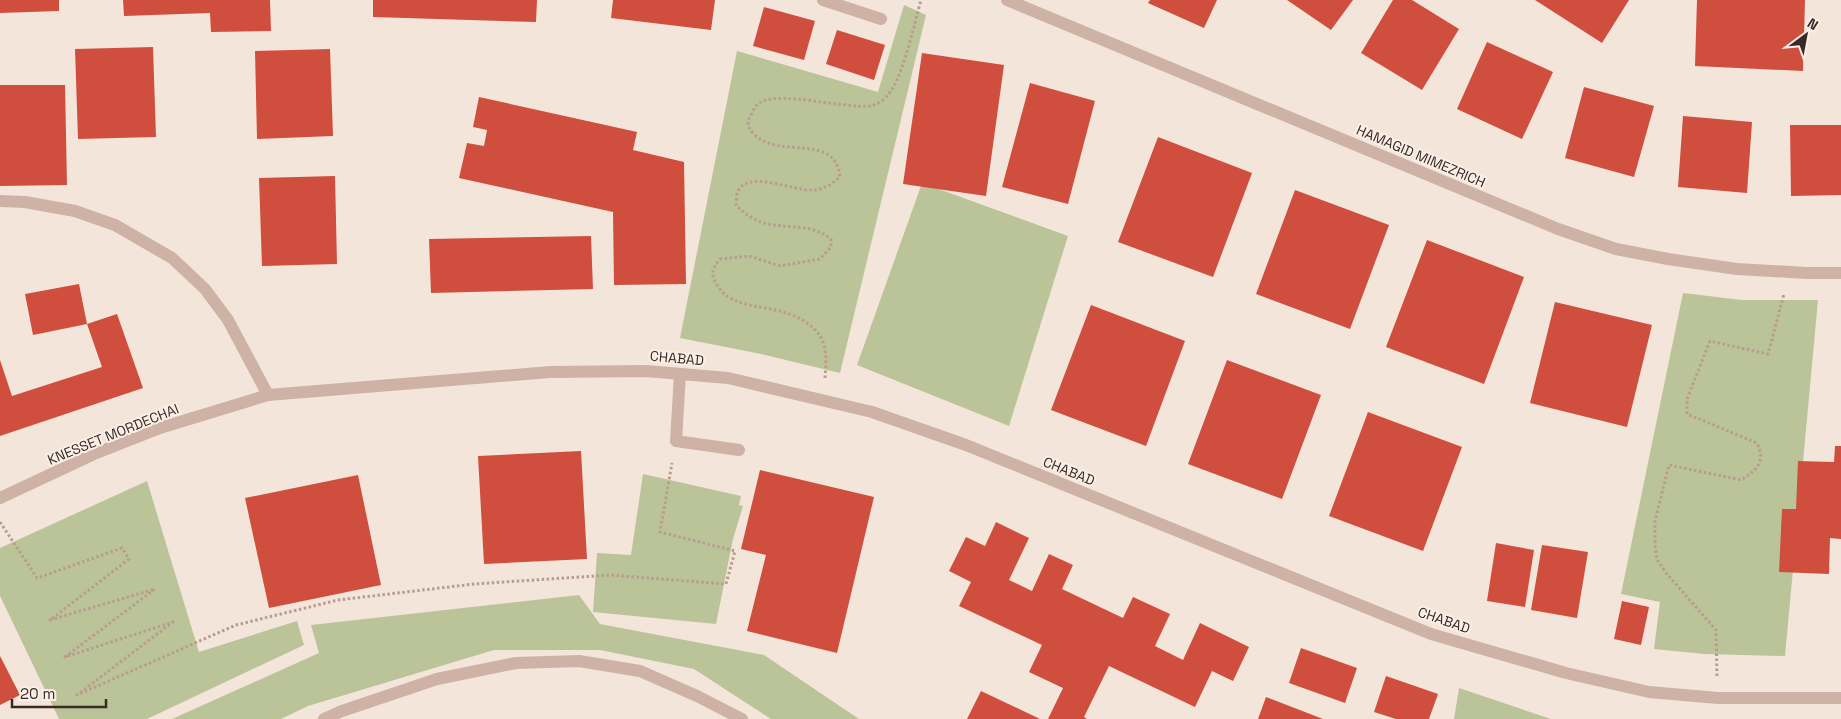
<svg xmlns="http://www.w3.org/2000/svg" width="1841" height="719" font-family="'Space Grotesk',sans-serif">
	<style>
		.green { fill: #bbc499 }
		.building { fill: #cf4e3d }
		.lines { fill: none; stroke-linecap: round; stroke-linejoin: round }
		.path { stroke: #b99c8f; stroke-width: 3; stroke-dasharray: 2.5 2.5; stroke-linecap: butt }
		.service { stroke: #cdb2a5; stroke-width: 12 }
		.minor { stroke: #cdb2a5; stroke-width: 12 }
		.tertiary { stroke: #cdb2a5; stroke-width: 12 }
		.labels { text-anchor: middle; dominant-baseline: central; stroke-width: 4; stroke-linejoin: round; paint-order: stroke }
		.street-label { font-size: 14px; fill: #382a27; stroke: #fbefe7 }
	</style>
	<rect width="100%" height="100%" fill="#f4e5da"/>
	<path class="green" d="M904,5L926,15L840,373L761,354L680,338L737,51L878,92Z
		M922,183L1068,236L1009,426L857,365Z
		M1683,293L1742,300H1818L1785,656L1704,654L1654,649L1660,602L1621,594Z
		M643,474L741,496L739,505L743,506L733,539L716,624L593,612L597,553L631,555Z
		M147,481L199,652L297,621L304,645L147,719H59L0,596V548Z
		M579,595L600,624L764,655L859,719H771L694,669L600,650H494L308,706L281,719H172L319,653L311,625Z
		M1459,688L1551,719H1454Z"/>
	<path class="building" d="M0,0H59V11L0,13Z
		M123,0H270L271,31L211,32L210,13L124,16Z
		M373,0H537L536,22L373,17Z
		M613,0H715L711,30L611,18Z
		M1150,0H1217L1204,28L1148,3Z
		M1287,0H1353L1331,30Z
		M1393,0H1412L1459,29L1422,90L1361,53Z
		M1535,0H1629L1602,43Z
		M1697,0H1805L1803,71L1695,66Z
		M764,7L815,21L804,60L753,46Z
		M837,30L885,45L874,80L826,64Z
		M1487,42L1553,72L1522,139L1457,109Z
		M153,47L156,137L78,139L75,49Z
		M330,49L333,136L257,139L255,51Z
		M922,53L1004,65L986,196L903,184Z
		M1030,83L1095,101L1068,204L1002,187Z
		M0,85H65L67,185L0,186Z
		M1584,87L1654,106L1634,177L1565,158Z
		M479,97L637,132L633,150L684,162L686,284L614,285L613,212L459,178L467,143L484,146L487,130L473,127Z
		M1683,116L1752,122L1747,193L1678,187Z
		M1790,125H1841V195L1791,196Z
		M1158,137L1252,173L1213,277L1118,242Z
		M335,176L337,264L262,266L259,178Z
		M1295,190L1389,225L1350,329L1256,294Z
		M591,236L593,289L431,293L429,239Z
		M1427,240L1524,277L1484,384L1386,347Z
		M79,284L87,324L33,335L25,294Z
		M1555,302L1652,325L1627,427L1530,403Z
		M1091,305L1185,341L1146,446L1051,410Z
		M117,314L143,388L0,436V360L12,396L102,367L87,324Z
		M1227,360L1321,395L1282,499L1188,464Z
		M1368,412L1462,447L1423,551L1329,516Z
		M1835,446H1841V539L1830,538L1829,574L1779,572L1782,509H1796L1798,461L1834,462Z
		M581,451L587,559L484,564L478,456Z
		M760,470L874,497L837,653L747,631L766,555L741,549Z
		M358,475L381,585L269,608L245,498Z
		M996,522L1029,538L1009,580L1032,591L1049,554L1073,565L1062,589L1123,618L1133,597L1170,614L1155,646L1183,660L1200,623L1249,647L1233,681L1212,671L1195,707L1109,666L1084,717L1087,719H1048L1063,688L1029,672L1042,645L959,606L971,582L949,571L966,537L985,546Z
		M1496,543L1534,550L1525,607L1487,601Z
		M1542,545L1588,552L1577,618L1531,610Z
		M1622,601L1649,607L1641,645L1614,639Z
		M1301,648L1357,668L1345,703L1289,683Z
		M0,656L20,695L0,705Z
		M1386,676L1438,694L1429,719H1396L1374,712Z
		M981,691L1040,719H967Z
		M1266,697L1323,719H1258Z"/>
	<g class="lines">
		<path class="path" d="M825,378C826,362 828,346 818,333C811,324 797,316 786,313C764,305 730,308 717,285C710,274 712,269 720,259L749,256L780,266L820,259L831,247V239C800,215 769,240 736,205C737,202 736,197 737,194C745,167 795,192 812,190C823,190 832,184 840,177C835,131 778,161 753,133C750,130 749,128 748,123C748,119 750,117 752,113C754,108 757,104 761,102C780,91 846,109 871,106C876,105 884,100 887,96C903,79 914,24 921,0
			M0,522L37,578L122,548L129,559L50,620L155,589L65,657L173,622L77,695L236,625L338,600L474,584L610,575L726,584L735,551L660,532L672,463
			M1717,676L1716,630L1667,574L1657,560L1655,547V521L1669,465L1741,480C1757,470 1766,462 1757,443L1687,414V399L1710,341L1768,354L1784,294"/>
		<path class="service" d="M823,0L881,19
			M680,374L676,441L739,450
			M324,719L342,711L437,679L516,663L579,661L640,671L697,696L742,719"/>
		<path class="minor" d="M0,201L25,202L75,211L115,225L172,258L205,289L228,320L268,395"/>
		<path class="tertiary" d="M1007,0L1558,229L1616,249L1668,259L1737,269L1807,273H1841
			M0,498L94,454L160,428L268,395L550,372L646,371L728,378L872,412L966,445L1431,634L1566,673L1649,692L1718,698H1841"/>
	</g>
	<g class="labels">
		<g class="street-label">
			<text transform="translate(1421 156) rotate(23)">HAMAGID MIMEZRICH</text>
			<text transform="translate(677 358) rotate(5)">CHABAD</text>
			<text transform="translate(113 434) rotate(-22)">KNESSET MORDECHAI</text>
			<text transform="translate(1069 471) rotate(22)">CHABAD</text>
			<text transform="translate(1444 620) rotate(19)">CHABAD</text>
		</g>
	</g>
	<g transform="translate(1806 35) rotate(32)" stroke="#fbefe7" stroke-width="4" paint-order="stroke">
	<path d="M0-4L9 19L0 12L-9 19Z" fill="#382a27"/>
	<text y="-8" font-size="14" font-weight="bold" text-anchor="middle" fill="#382a27">N</text>
	</g>
	<path d="M12 699v8h94v-8" fill="none" stroke="#382a27" stroke-width="2.5"/>
	<text x="20" y="699" font-size="15" fill="#382a27" stroke="#fbefe7" stroke-width="4" paint-order="stroke">20 m</text>
</svg>
